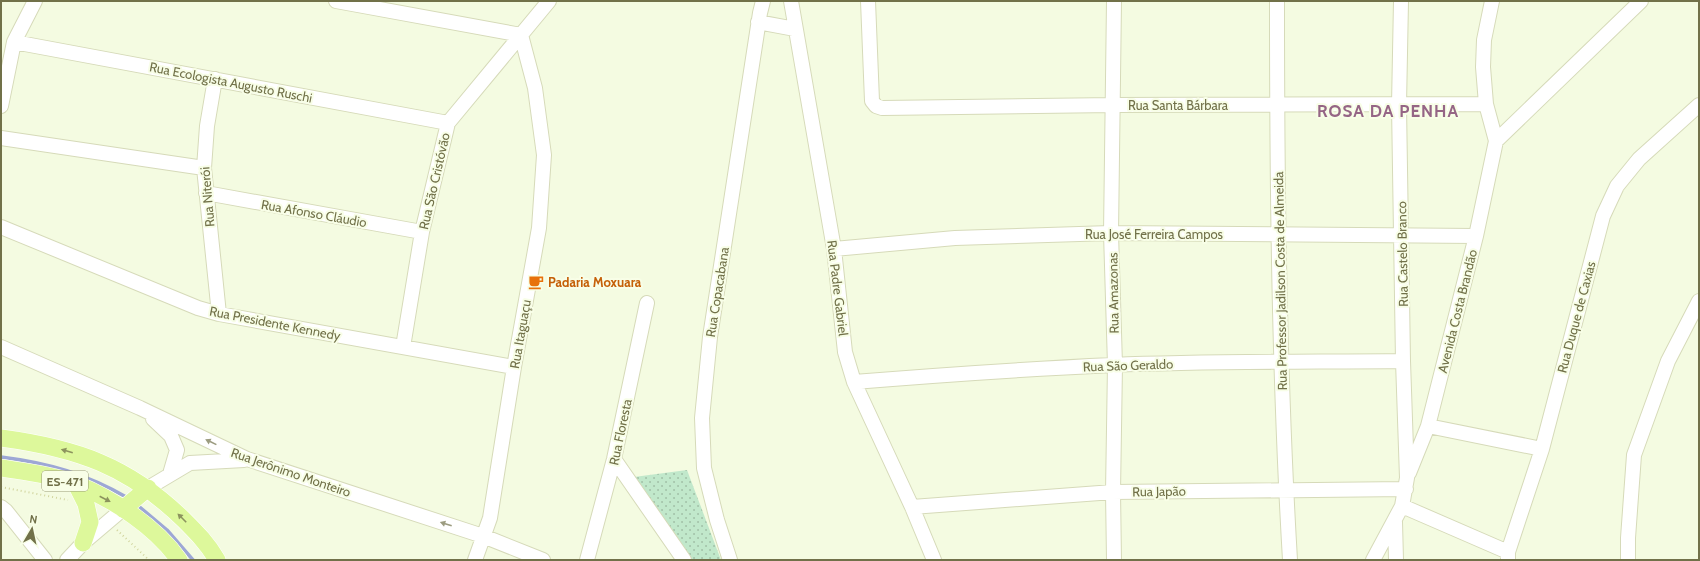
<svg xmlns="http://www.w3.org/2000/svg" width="1700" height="561" font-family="Cabin,sans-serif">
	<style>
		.park { fill: url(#park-dots) }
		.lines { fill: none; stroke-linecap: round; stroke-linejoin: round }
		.stream { stroke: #9da7d5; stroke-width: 3.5 }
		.minor-casing { stroke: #d6dab9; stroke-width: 16 }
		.major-casing { stroke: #fff; stroke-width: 18 }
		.path { stroke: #d1d49d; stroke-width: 2; stroke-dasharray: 1 3; stroke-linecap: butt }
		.minor { stroke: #fff; stroke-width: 14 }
		.major { stroke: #ddf89b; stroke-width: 17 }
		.oneway { fill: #9c9c80 }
		.oneway2 { fill: #8c935e }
		.labels { text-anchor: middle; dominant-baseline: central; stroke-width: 4; stroke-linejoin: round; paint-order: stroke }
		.shield { fill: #f8fee7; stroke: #9a9b78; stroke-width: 1 }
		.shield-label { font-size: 12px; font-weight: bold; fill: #717149 }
		.street-label { font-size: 13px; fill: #717149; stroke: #f8fee7 }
		.food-label { font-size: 13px; font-weight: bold; fill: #c56008; stroke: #f8fee7; text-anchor: start }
		.district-label { font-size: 17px; font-weight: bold; letter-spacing: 1px; fill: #956585; stroke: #f8fee7 }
	</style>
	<defs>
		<pattern id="park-dots" width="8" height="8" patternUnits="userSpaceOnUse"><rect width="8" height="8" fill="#c1e8cb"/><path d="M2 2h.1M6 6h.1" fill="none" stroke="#a1c0a7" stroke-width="1.8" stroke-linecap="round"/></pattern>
	</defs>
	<rect width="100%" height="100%" fill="#f4fbe1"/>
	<path class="park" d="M687,470L721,560H691L634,477Z"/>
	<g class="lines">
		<path class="stream" d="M1,457C49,463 86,474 128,498
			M136,504L167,530L193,560"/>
		<g class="minor-casing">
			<path id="minor" d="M336,1L521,35L535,88L544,155L539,228L514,367L490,518L475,560
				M791,1L834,249L845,352L854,382L912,507L934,560
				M868,1L872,101L876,106L882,108L1114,105L1486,104
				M1114,1L1111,233L1115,365L1113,492L1114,560
				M1277,1C1277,187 1279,374 1290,560
				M758,22L795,29
				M14,42L448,123
				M215,79L207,126L204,168L219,314
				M1,106L14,42L35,1
				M1,138L204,168
				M1496,141L1641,1
				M206,193L422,232
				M1,227L198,308L219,314L514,367
				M834,249L955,238L1111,233L1476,236
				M1,347L140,408L247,459L483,536L543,560
				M403,347L422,232L448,123L549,1
				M854,382C940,375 1026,369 1113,365C1209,361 1306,362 1403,361
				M153,419L171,436L177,450L170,474
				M1428,426L1542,449
				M614,459L684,560
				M1409,473L1428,426L1476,236L1496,141L1486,104L1483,67L1484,40L1492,1
				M148,488L190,463L244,460
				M1402,506L1508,552
				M1,507L6,511L45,560
				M912,507L1113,492L1406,489
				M1395,522L1396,560
				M67,560L83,543L123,509
				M587,560L614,459L647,303
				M730,560L717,520L704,468L702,418L710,337L760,13L763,1
				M1373,560L1402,506L1407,478L1403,361L1399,105L1401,1
				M1508,560V552L1542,449L1603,216L1617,186L1639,159L1699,105
				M1628,560V538L1634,455L1668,361L1699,301"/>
		</g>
		<g class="major-casing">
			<path id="major" d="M1,438C76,448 129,466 184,520C197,533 208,544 217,560
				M1,468C26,472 53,475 76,484C113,499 156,527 179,560
				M76,484L86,504L90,522L83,543
				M123,509L148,488"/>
		</g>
		<path class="path" d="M1,487L68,500
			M117,530L149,560"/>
		<use href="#minor" class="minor"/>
		<use href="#major" class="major"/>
	</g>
	<defs><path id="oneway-solid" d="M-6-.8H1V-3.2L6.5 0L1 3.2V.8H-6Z"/></defs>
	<g class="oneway">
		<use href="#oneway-solid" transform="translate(211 442) rotate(-154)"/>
		<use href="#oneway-solid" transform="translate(446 524) rotate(-162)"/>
	</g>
	<g class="oneway2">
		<use href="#oneway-solid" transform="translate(67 451) rotate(-164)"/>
		<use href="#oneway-solid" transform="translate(105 499) rotate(27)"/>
		<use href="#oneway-solid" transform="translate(182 518) rotate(-135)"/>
	</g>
	<defs>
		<g id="cafe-bare" transform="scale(1.2)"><path d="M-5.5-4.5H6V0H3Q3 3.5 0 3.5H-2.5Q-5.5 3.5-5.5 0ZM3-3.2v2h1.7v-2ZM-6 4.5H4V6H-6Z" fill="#e8710a" stroke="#f8fee7" stroke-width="2.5" paint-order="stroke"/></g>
	</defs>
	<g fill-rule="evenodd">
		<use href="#cafe-bare" x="536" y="282"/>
	</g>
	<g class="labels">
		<rect class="shield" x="42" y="471" width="46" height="20" rx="3"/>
		<g class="shield-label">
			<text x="65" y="481">ES-471</text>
		</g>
		<g class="street-label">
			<text transform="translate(231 82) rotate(11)">Rua Ecologista Augusto Ruschi</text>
			<text x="1178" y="105">Rua Santa Bárbara</text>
			<text transform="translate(434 181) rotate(-77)">Rua São Cristóvão</text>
			<text transform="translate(207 197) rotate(-95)">Rua Niterói</text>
			<text transform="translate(314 213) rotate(10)">Rua Afonso Cláudio</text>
			<text x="1154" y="234">Rua José Ferreira Campos</text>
			<text transform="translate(1402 254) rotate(-91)">Rua Castelo Branco</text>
			<text transform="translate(1280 281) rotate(-91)">Rua Professor Jadilson Costa de Almeida</text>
			<text transform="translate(838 288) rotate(83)">Rua Padre Gabriel</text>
			<text transform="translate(717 292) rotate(-81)">Rua Copacabana</text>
			<text transform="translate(1113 293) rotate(-91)">Rua Amazonas</text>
			<text transform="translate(1457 311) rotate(-76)">Avenida Costa Brandão</text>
			<text transform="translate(1576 317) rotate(-75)">Rua Duque de Caxias</text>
			<text transform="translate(275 323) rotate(11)">Rua Presidente Kennedy</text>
			<text transform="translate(520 334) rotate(-80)">Rua Itaguaçu</text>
			<text transform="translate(1128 365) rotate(-2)">Rua São Geraldo</text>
			<text transform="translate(620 432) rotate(-78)">Rua Floresta</text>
			<text transform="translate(291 472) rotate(19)">Rua Jerônimo Monteiro</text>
			<text transform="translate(1159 491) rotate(-1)">Rua Japão</text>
		</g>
		<g class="food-label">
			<text x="548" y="282">Padaria Moxuara</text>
		</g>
		<g class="district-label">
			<text x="1388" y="111">ROSA DA PENHA</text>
		</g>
	</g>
	<rect width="1700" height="561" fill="none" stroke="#717149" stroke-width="4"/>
	<g transform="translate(32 529) rotate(9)" stroke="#f8fee7" stroke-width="3" paint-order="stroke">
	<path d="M0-3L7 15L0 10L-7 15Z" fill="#717149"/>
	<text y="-6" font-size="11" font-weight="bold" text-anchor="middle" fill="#717149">N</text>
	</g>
</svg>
